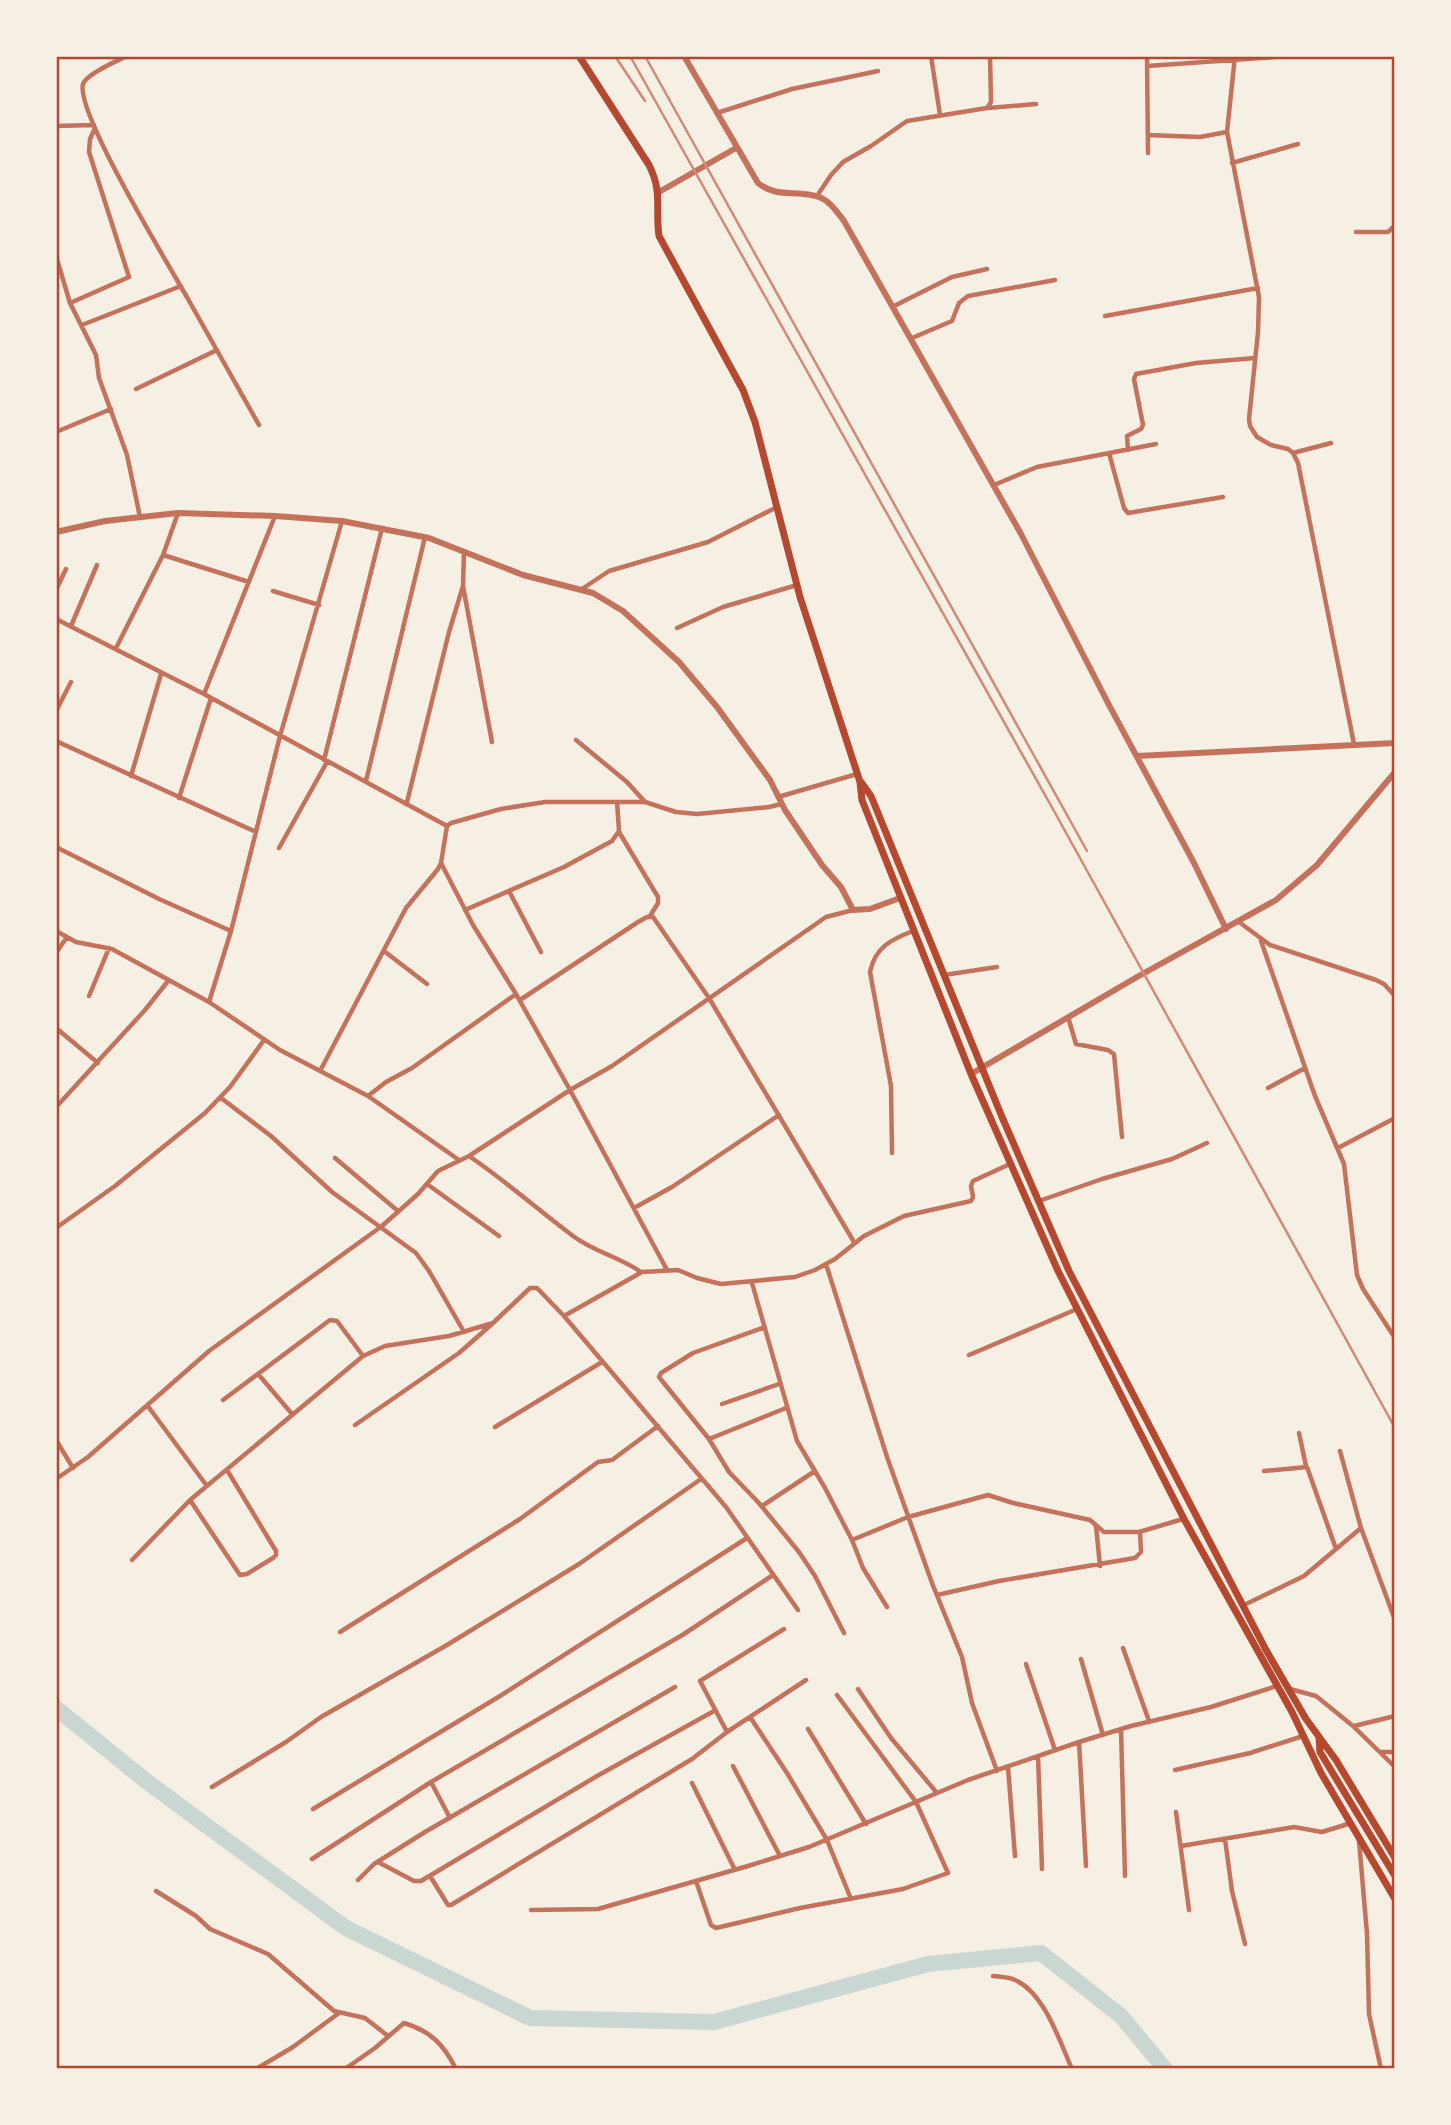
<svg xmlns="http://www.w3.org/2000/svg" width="1451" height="2125" font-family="Rubik,sans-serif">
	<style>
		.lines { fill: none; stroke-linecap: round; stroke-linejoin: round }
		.river { stroke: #c9d6d2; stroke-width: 16 }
		.minor { stroke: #c5725c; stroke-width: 4.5 }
		.tertiary { stroke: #c5725c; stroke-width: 6 }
		.primary { stroke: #b5482f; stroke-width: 7 }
		.rail { stroke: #cf8b77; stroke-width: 2.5 }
		.neatline { fill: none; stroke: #b5482f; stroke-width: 2.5 }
	</style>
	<rect width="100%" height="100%" fill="#f6efe4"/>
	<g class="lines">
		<path class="river" d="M56,1708L146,1781L346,1928L530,2018L714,2022L928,1964L1041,1953L1121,2016L1165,2069"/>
		<path class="minor" d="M127,56C117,61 86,74 83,84C75,112 170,267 188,299C212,341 235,383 259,425
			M931,56L940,115
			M1147,56L1148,153
			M1235,56L1227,132L1259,297L1258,332L1249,419L1250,426L1257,437L1271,445L1288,449L1293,453L1298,463L1354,744
			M1147,66L1288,56
			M988,108L1036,104
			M717,113L792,89L878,71
			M56,126L94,125
			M1148,135L1200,137L1227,132
			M1232,163L1298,144
			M817,196L831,175L843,162L871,146L907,121L987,108L991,102L990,56
			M1356,232H1388L1395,225
			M56,256L70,303L96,355L99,378L127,455L140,517
			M70,303L129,277L89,152L90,139L95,128
			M894,306L952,277L987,269
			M1105,316L1258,288
			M82,325L181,286
			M912,338L952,321L959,303L968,296L1055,280
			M136,389L217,350
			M56,432L111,409
			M1128,450L1127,436L1141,429L1143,425L1134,379L1136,374L1196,363L1255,358
			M1109,453L1124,508L1128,513L1223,497
			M1293,453L1331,443
			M994,485L1037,467L1156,444
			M464,551L463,586L492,742
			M163,555L249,582
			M582,589L609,571L708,542L777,507
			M56,590L66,569
			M273,591L319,605
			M56,619L204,694L447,826
			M71,626L97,565
			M677,628L723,607L797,585
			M116,648L163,555L178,513
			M204,694L275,516
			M56,711L71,682
			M576,740L627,782L645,802
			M56,741L256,832
			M324,760L382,528
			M131,776L161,674
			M366,781L425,537
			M778,797L857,774
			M179,798L211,698
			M407,802L449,632L463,586
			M619,832L658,897V903L650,916
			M56,847L159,899L231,931
			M279,848L327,762
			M441,863L473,925L516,994L570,1090L612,1066L826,917L853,910
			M509,891L541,952
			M465,910L564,867L612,841L619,831L617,802
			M1239,922L1270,945L1376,980L1384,984L1395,996
			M56,931L76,942L112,949L209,1002L280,1050L368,1096L459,1160
			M1261,941L1315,1096L1344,1164L1357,1275L1363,1289L1395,1338
			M384,951L427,984
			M56,953L67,937
			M944,975L997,967
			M89,996L109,948
			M520,1000L638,922L647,917H653L709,998L854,1242
			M209,1002L231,931L280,736L342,521
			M1068,1017L1076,1044L1108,1050L1114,1054L1122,1137
			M56,1028L98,1063
			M320,1071L406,908L438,869L441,863L447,826L451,823L501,809L545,802H645L676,812L697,814L769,807L781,804
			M1268,1088L1305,1068
			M368,1096L386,1082L412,1068L516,994
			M221,1098L271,1136L332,1192L416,1253L429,1271L464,1332
			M57,1106L145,1010L168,981
			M1338,1148L1395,1118
			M892,1153L891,1086L870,972C875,947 892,939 913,931
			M469,1156C506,1181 538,1210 573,1236C594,1252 620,1257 641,1272
			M335,1158L398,1211
			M427,1184L499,1236
			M1039,1201L1102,1179L1172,1159L1207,1143
			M634,1208L672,1187L779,1115
			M56,1228L115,1186L205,1113L230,1087L264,1040
			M826,1264L887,1457L932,1583L962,1657L972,1703L997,1771
			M752,1283L797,1441L825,1488L852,1540L863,1568L887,1607
			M564,1316L642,1272L678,1270L697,1278L721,1284L795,1277L815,1270L835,1259L864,1236L904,1216L971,1201L973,1197L971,1186L973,1181L1010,1164
			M765,1327L693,1353L661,1373L659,1377L709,1439L729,1472L758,1502L799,1552L815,1576L844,1633
			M969,1355L1077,1309
			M259,1375L292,1414
			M223,1400L330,1320L337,1321L363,1356
			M722,1404L779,1384
			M147,1405L207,1486
			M355,1425L459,1353L492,1324
			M495,1427L602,1362
			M1299,1433L1306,1466
			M709,1439L786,1408
			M56,1440L73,1468
			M1340,1451L1361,1528L1395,1620
			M1264,1471L1307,1467L1336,1549
			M56,1479L88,1457L209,1351L382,1226L418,1194L438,1171L469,1156L570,1090L667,1270
			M190,1500L240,1575L247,1574L273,1558L276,1555V1551L227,1470
			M762,1506L815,1471
			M1096,1526L1100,1566
			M852,1540L908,1517L988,1495L1013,1503L1090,1520L1104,1532H1139L1183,1519
			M132,1560L190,1500L363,1356L385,1346L449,1336L493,1323L530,1288H537L564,1316L726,1507L798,1610
			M937,1595L999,1581L1135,1558L1141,1552L1140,1532
			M1244,1605L1304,1576L1361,1528
			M340,1632L520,1519L598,1462L612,1460L658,1426
			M1123,1648L1149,1721
			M1081,1659L1103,1735
			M1026,1664L1055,1750
			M858,1689L891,1738L937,1793
			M1290,1689L1316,1696L1353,1726L1395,1767
			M750,1717L787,1773L827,1840L851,1899
			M1354,1726L1395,1716
			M808,1729L866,1824
			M1121,1729L1125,1876
			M727,1732L700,1681L784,1629
			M1079,1742L1086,1866
			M1380,1752H1395
			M1038,1756L1042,1869
			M733,1766L780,1856
			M1008,1767L1015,1856
			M1175,1770L1250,1753L1303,1736
			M431,1782L450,1818
			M692,1783L735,1870
			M212,1787L286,1742L321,1717L447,1645L579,1564L701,1479
			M313,1809L500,1696L747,1538
			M1176,1812L1189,1910
			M1225,1839L1232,1891L1245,1944
			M1359,1841L1367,1934L1369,2014L1381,2069
			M1181,1846L1294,1827L1322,1832L1351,1823
			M312,1859L431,1782L684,1634L773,1575
			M378,1862L414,1881H421L597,1776L714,1711
			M430,1876L448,1905H451L692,1759L727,1732L806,1680
			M358,1880L374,1864L425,1832L675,1687
			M696,1881L711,1925L716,1928L800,1908L903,1889L948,1873L916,1802L837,1695
			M156,1891L196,1916L210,1929L268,1954L334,2011L365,2018L388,2036
			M531,1910L598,1909L748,1866L809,1847L968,1780L1079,1742L1131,1726L1211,1707L1277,1686
			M993,1976C1001,1977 1009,1977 1015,1980C1044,1992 1060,2042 1072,2069
			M256,2069L293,2047L339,2013
			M345,2069L375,2048L404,2023C431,2031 444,2045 456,2069
			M779,2069H803"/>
		<path class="tertiary" d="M684,56L758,183C777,199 798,189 819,197C830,201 837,212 844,221L1021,534L1109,705L1194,863L1226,929
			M659,192L736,148
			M56,532L105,521L178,513L275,516L342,521L429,538L523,575L593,593L623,611L679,662L717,707L770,780L785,810L822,865L841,887L853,910L870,909L900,898
			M1137,756L1395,743
			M971,1074L1137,977L1276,900L1317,865L1395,772"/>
		<path class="primary" d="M579,56L649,165C663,193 655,208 659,236L743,390L755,422L800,597L860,782L862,800L971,1074L1058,1271L1184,1519L1292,1712L1321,1773L1395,1899
			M861,782L871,796L1002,1117L1069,1271L1266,1650L1306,1719L1336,1760L1395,1858
			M1319,1737L1320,1752L1395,1876"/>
		<path class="rail" d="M615,56L645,101
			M630,56L1054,811L1395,1428
			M645,56L1087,851"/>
	</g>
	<rect width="1451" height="2125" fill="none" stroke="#f6efe4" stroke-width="116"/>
	<rect x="58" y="58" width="1335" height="2009" class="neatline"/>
</svg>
